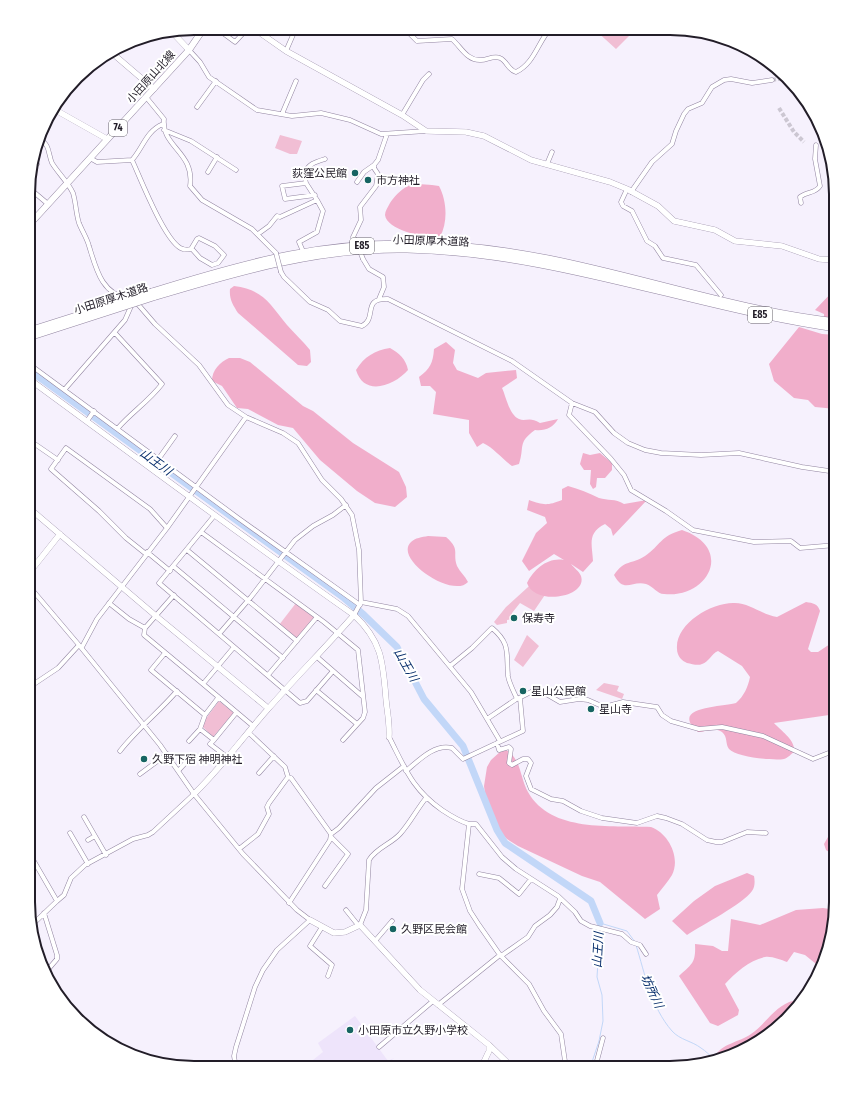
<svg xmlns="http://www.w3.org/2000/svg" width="864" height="1096" font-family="'Fira Sans Condensed','Noto Sans JP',sans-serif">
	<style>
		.built { fill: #eee4fb }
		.green { fill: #f1bed4 }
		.forest { fill: #f1aecb }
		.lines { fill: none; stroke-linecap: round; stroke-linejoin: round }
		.stream { stroke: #c2d7f8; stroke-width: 1 }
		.river { stroke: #c2d7f8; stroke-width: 7 }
		.street-tunnel { stroke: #ccc7d2; stroke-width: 4; stroke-dasharray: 4 2; stroke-linecap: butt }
		.street-casing { stroke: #9285a1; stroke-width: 5 }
		.secondary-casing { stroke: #9285a1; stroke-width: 6 }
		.primary-casing { stroke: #9285a1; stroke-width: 7 }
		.highway-casing { stroke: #9285a1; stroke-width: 8 }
		.street { stroke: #fff; stroke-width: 4 }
		.secondary { stroke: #fff; stroke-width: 5.5 }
		.primary { stroke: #fff; stroke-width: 6 }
		.highway { stroke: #fff; stroke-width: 7 }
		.street-bridge-casing { stroke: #9285a1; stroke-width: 5; stroke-linecap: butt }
		.highway-bridge-casing { stroke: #9285a1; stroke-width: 8; stroke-linecap: butt }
		.street-bridge { stroke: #fff; stroke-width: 4 }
		.highway-bridge { stroke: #fff; stroke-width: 7 }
		.poi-dot { fill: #166462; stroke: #fff; stroke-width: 1.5 }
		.labels { text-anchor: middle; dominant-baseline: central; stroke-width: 4; stroke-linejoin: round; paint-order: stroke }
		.shield { fill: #fff; stroke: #646168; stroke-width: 1 }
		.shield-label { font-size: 10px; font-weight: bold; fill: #221d28 }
		.street-label { font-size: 11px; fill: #221d28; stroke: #fff }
		.poi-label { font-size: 11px; fill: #221d28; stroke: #fff; text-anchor: start }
		.water-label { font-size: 12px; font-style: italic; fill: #062d6b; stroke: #fff }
		.rim { fill: none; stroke: #221d28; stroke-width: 2 }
	</style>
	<rect width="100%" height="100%" fill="#f6f1fd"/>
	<path class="built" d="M355,1016L388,1061L394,1058L383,1068H303L323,1052L318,1043Z"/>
	<path class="green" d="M594,29H636L616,49Z
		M280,135L302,141L297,154H290L275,148Z
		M538,578L551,586L534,611L520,603L512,613V619L507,620V623L497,625L494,622L506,607Z
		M296,603L316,617L297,640L279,625Z
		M527,635L539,646L523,667L514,660Z
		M604,683L619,686L617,691L624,694L622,699L596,690Z
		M219,701L234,713L213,737L201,725Z"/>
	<path class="forest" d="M432,185L439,186C447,201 448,222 440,237C427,238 387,231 385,215C385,211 388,207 390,203C393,198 401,189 408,186C414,183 425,185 432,185Z
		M234,286C264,290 269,303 287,325C294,333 303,341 310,350L311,362L307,366L298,365L238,313C233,305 229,299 230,289Z
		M836,288V319L824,317V314L815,310Z
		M799,327L822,334L836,335V409L815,407L808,400L794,398L774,381L769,364Z
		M446,342L455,350L453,363L457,370L478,378L486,373L516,370L517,378L502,388C506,396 509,415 519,419C526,422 529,416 540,423L558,419C553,428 545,431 535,430C517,443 525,446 519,464L512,466C502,459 494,448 483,443L477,447L469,433V420L433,414L436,392L430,386H421L419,377C430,369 433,363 434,349Z
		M390,348C399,353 406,359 408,370C394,386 364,397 356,370C364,357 375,350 390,348Z
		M229,358H240L250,362L303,406L313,411L353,443L399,472L406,487L407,497L395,507L375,503L357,491L320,460L293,428L278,425L248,409L237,408L222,386L212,381C212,370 220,362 229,358Z
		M583,453L590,455L600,453L612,463V470L605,478H597L596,487L593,489L590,484L591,470H584L580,464Z
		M568,486C579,489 589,493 599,498C608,501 615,498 624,504L647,500L613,536L611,529L605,524C587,533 592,544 593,561L583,572L571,564C574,568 579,571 581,576C588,598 534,606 527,583C534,569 548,557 564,560L554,554L529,571L522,561L536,533L547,523L545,517L527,510L529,500C543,505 547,506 562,500V489Z
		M682,530C735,548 708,599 664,594C657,594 653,586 646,584C632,580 624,594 614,575C625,559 631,565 645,556C661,545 660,536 682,530Z
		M428,536L446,537C461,550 452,552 457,566C460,572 465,576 468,582C453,599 393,559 411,542C415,538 422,537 428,536Z
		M806,602C813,603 818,604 820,611L808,649L811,652H818L836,640V714L774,723C781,731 796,740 794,752C791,754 788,758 784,759C774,761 736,757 729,749C725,744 728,737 722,732C715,727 706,732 698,732C668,706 724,707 736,703C744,696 748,687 750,677L742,666L718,651C711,654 709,662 702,664C698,666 692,664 687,663C682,661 677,656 677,649C675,624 711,603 733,603C749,602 762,615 777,617Z
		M506,750C521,758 520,778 528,792C551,833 611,825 651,827C668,833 681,857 672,875C668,882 662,888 657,895L660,909L645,919L600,882L582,876L518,846L507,839L497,829L487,810L484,786L487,767L491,760L501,751Z
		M836,831V857L826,850L824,844L828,837Z
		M747,873L754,876C755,881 755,887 752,891C743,904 702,925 687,935L672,921L694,901L715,886Z
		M823,908L836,910V913L827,955L821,968L805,955L794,952L787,962C781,960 772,956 765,957C750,960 735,973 725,984L739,1010L738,1015L718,1026L710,1023L679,976C692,964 696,963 695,944L713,946L722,951H728L731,919L760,925L796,910Z
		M798,1000L800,1002L753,1046L715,1057C720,1044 740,1042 751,1034C767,1023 777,1002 798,1000Z"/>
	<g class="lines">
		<path class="stream" d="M600,926V923L627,931L635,942
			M636,945C645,974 651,1007 672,1031C680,1040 692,1041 701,1048C706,1051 709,1055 713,1058
			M590,1068L599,1041L603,1021L602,995L597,977L600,931"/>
		<path class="river" d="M29,370L344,598L364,615L397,647L424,699L463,746L497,830L505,843L591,901L600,923"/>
		<path class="street-tunnel" d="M772,80L783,78
			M779,108L794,132L804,142"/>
		<g class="street-casing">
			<path id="street" d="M216,28L235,42L248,28
				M405,29L417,41L452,39C461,47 467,61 481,60C487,60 494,55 500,58C507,61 508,70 516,72C534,64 538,42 550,29
				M189,50L200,62L209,77L257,110L292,116L321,113L350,120L381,134L426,131
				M286,51L296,28
				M146,97L164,119C161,147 195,152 190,186L202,200L252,229L276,253
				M197,107L216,81
				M282,114L296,81
				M402,115L423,80L429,74
				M163,124C146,131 143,148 132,160C140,177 166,245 183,249C186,250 190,249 192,249L200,258L212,265L218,263L224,255L215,246L199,238L197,239L191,249
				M164,130L191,141L236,170
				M40,140C50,144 48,154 52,163C58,173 68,182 73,193C76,203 76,214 79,223C82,231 87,238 89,246C96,268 101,294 129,299
				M90,158L97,162L132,160
				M547,164L552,152
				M31,168L37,164
				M208,172L217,157
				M357,182L364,172L374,165
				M306,183L282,186L285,199L315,195
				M29,188L48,204
				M627,189L621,202L623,206L632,211L647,241L655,246L663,258L696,265L721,295
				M631,192L652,162L672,144L676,131L684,114L688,109L702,103L712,87L724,80L731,79L752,83L772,80
				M801,203L800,197C807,191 815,194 820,186L815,159L816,145
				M258,234L269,226L277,216L280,217L317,200L306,183L304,174C308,164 315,162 325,159
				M356,241L353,237L361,220L360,207L376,186L378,174L374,168V165L378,160L387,134
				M302,249L299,242L317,232L323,211L317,200
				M363,259L369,269L383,277L384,287L379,299
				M281,272L284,277L310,302L328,310L340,321L362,326C378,318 361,298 388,299L512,361L572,403L595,412L614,433L628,443L645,450L661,453L701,455L739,453L802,467L836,472
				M115,333L162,384C149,401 132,412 118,428
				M29,364L238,518L360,605
				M65,389L125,320L132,304
				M572,403L569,415L611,459L624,475L631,490L666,511L693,530L754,542L791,541L800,548L836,545
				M246,417L283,433L298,443L322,480L341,499L352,515L359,550L361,602L354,615
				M87,421L94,411
				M29,440L58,460
				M152,468L175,436
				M214,516L159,583L300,703L307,701L333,671
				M201,532L324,622L358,650L365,712L363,718L343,740
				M187,550L297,641
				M147,552L170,571
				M146,554L126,538L99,511L51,469L66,448L150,509L167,528
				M173,566L283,658
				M29,586L79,645L160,745L194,794L243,854L297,910L310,920L277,950L263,970L255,987L236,1047L234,1056L236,1068
				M174,595L145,628L144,635L203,684L234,647
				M361,602L397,609L408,616L471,692L500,741
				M109,603L129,619L145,628
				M219,634L251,597L295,540L313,526L333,515L346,505
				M82,647L97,619L167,528L246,417L228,405L199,365L155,324L136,302
				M165,653L151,670L205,715
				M317,657L362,696
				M450,666L472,648L492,628C511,644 506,653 508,676C509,683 514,692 517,699
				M268,675L317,617
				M203,684L253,726
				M28,688L58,668L79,645
				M316,690L357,724
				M218,698L205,715L200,729L214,740L210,744L227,757
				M487,719L515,700L535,690L541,691L560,702L579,699L588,700L604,707L623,702L657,707L662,715L671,721L699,729L722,727L763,736L813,759L836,750
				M389,737C405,768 412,789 442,810C451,816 459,821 469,824L462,889L470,911L479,925L500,955L529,984L544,1011L561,1034L566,1068
				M214,740L236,713
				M189,741L200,729
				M497,743L499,750L509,747L511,749L509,763L512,765L523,759H528L531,763L526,776L531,789L551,799L563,801L581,811L602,818L637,823L657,816L666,818L682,824L707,840L716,842H722L747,832L766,833
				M120,751C137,729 159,712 177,691
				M178,771L192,756
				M406,771C418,761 435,743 452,748L463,759L523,731L520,698
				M259,773L274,756
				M140,774L167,754
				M288,777L291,778L331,834L330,840L289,903
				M84,817L106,855
				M469,824H476L502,857L516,869L558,896L575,912L581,921L590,926L622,934L631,942L640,945L646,954
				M70,833L88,864
				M331,834L339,828L376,788L404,766
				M88,840L95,836
				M239,849L258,834L269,814L267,807L269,803L288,777L285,767L248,732
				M28,851L57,901L64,895L71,878L85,865L133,839L148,835L153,832L194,794
				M479,874L499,878L519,894L531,879
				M325,886L348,854L331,837
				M346,910L358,925
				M44,913L57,955V959L45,973
				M31,923H34L57,901
				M360,925L366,910L369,860C376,848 391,844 400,834C410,823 417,809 426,798
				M322,927L310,946L332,965L328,976
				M375,941L392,921
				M501,956L528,937L535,926L550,915L557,907L560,899
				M438,1005L500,955
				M379,1047L433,1001
				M595,1068L603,1038"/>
		</g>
		<g class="secondary-casing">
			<path id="secondary" d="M253,28L286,51L402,115L426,131L466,132L484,136L531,160L610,182L627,189L658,206L674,221L715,230L735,241L782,246L819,259L836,260
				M172,32L189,50
				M112,53L154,89
				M52,108L107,139
				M29,379C137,458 244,538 354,615C382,641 383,662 386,699C387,711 390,724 389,737
				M29,508L156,616L268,708
				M29,573L60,534
				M194,794C221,768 243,737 268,709C296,677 326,647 354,615
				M310,920L334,933L345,932L360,925L420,990L489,1045V1051L481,1068
				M489,1045L513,1068"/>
		</g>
		<g class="primary-casing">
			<path id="primary" d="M29,225L189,50L204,28"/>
		</g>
		<g class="highway-casing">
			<path id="highway" d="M152,292C197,278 243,264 290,255C375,238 464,242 548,259C644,278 738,311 836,322
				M153,297C236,272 320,247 407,249C554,252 691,307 836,328"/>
		</g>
		<use href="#street" class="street"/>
		<use href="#secondary" class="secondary"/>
		<use href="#primary" class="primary"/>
		<use href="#highway" class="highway"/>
		<g class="street-bridge-casing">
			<path id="street-bridge" d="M356,241L363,259
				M276,253L281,272"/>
		</g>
		<g class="highway-bridge-casing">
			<path id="highway-bridge" d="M29,331L152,292
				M29,337L153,297"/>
		</g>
		<use href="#street-bridge" class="street-bridge"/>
		<use href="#highway-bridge" class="highway-bridge"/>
	</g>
	<g class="poi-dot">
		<circle cx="355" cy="173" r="4"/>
		<circle cx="368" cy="180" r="4"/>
		<circle cx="514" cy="618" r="4"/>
		<circle cx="523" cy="691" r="4"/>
		<circle cx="591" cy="709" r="4"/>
		<circle cx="144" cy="759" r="4"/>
		<circle cx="393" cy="929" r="4"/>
		<circle cx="350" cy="1030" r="4"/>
	</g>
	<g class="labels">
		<g class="shield">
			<rect x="109" y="120" width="18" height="16" rx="3"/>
			<rect x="350" y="238" width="24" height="16" rx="3"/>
			<rect x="748" y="307" width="24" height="16" rx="3"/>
		</g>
		<g class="shield-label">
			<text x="118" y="128">74</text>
			<text x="362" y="246">E85</text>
			<text x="760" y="315">E85</text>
		</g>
		<g class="street-label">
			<text transform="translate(151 77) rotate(-48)">小田原山北線</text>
			<text transform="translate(431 241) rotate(2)">小田原厚木道路</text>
			<text transform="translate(111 299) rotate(-18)">小田原厚木道路</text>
		</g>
		<g class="poi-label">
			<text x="347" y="173" text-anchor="end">荻窪公民館</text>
			<text x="376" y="180">市方神社</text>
			<text x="522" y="618">保寿寺</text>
			<text x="531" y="691">星山公民館</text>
			<text x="599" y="709">星山寺</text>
			<text x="152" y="759">久野下宿 神明神社</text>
			<text x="401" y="929">久野区民会館</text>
			<text x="358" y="1030">小田原市立久野小学校</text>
		</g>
		<g class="water-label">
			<text transform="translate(156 462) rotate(36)">山王川</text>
			<text transform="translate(406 665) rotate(60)">山王川</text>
			<text transform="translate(598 950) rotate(-87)">山王川</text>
			<text transform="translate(652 991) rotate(65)">坊所川</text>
		</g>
	</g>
	<path d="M0 0H864V1096H0ZM194 35H670A159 159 0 0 1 829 194V902A159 159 0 0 1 670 1061H194A159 159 0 0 1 35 902V194A159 159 0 0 1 194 35Z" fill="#fff" fill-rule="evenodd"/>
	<path class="rim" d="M194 35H670A159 159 0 0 1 829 194V902A159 159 0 0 1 670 1061H194A159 159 0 0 1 35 902V194A159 159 0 0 1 194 35Z"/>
</svg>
